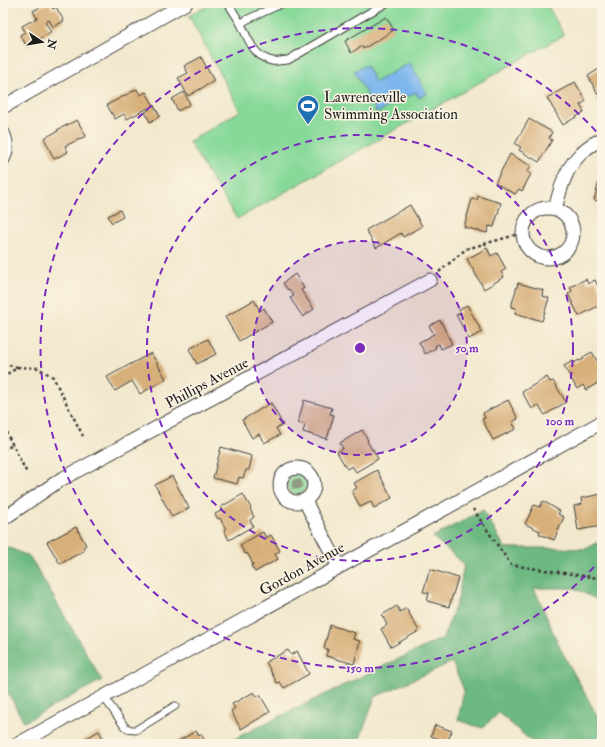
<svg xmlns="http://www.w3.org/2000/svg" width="605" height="747" font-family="'IM FELL Double Pica',serif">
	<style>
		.green { fill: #87d99a; stroke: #527a5b }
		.forest { fill: #6db982; stroke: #446a4f }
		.water { fill: #7bb6ed; stroke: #4c6984 }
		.building { fill: #d7af79 }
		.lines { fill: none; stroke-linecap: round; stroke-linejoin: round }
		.service-casing { stroke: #3c3b37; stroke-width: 9 }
		.minor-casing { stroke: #3c3b37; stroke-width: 15 }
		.path { stroke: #3c3b37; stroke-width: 2.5; stroke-dasharray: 3 3; stroke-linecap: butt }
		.service { stroke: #fff; stroke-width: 7 }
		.minor { stroke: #fff; stroke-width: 13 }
		.tree { fill: #919c84 }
		.ring { fill: none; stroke: #7b2cbf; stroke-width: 2; stroke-dasharray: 7 5 }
		.labels { text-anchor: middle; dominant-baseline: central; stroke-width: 3; stroke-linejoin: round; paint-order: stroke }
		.poi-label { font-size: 15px; fill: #1c1c1c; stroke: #fcf5e5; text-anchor: start }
		.street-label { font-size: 15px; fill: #1c1c1c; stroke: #fcf5e5 }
		.centre { fill: #7b2cbf; stroke: #fcf5e5; stroke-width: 2 }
		.ring-label { font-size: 12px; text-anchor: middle; font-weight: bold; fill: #7b2cbf; stroke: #fcf5e5; stroke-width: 3; stroke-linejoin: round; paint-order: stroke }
	</style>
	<rect width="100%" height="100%" fill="#fcf5e5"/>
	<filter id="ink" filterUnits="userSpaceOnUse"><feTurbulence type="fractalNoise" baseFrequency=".025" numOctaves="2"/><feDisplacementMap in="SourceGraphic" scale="8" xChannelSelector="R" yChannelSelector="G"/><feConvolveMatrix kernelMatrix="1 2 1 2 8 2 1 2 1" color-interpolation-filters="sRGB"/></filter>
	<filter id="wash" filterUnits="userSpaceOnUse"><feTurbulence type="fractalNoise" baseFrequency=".012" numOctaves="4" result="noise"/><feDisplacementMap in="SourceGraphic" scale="16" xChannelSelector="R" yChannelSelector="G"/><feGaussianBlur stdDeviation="0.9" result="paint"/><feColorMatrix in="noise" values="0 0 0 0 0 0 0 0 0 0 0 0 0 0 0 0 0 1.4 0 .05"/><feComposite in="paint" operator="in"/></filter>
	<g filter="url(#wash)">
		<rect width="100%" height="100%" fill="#f2e8cd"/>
		<path class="green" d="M213,3H546L564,35L237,219L189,142L240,111L189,16Z
			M287 484a10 10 0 1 1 20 0a10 10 0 1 1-20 0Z"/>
		<path class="forest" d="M483,510L505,548H558L586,549L602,540V602L574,588H534L560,648L602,725V744H530L531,741L499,713L482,728L458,720L464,690L452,662L375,697L358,744H224L354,680L443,638L458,599L464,564L433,537Z
			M3,545L30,557L102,680L24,722L3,684Z"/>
		<path class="water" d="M410,63L427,94L419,98L416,92L377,113L354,71L366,65L375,82Z"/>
		<g id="blocks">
			<path class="building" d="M48,3H49L53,9L56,7L64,21L53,27L49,20L45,22L51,32L27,46L20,35L25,32L22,26L37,18L33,11Z
				M386,17L394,30L363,49L362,46L351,53L345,41Z
				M201,57L214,81L188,96L178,78L188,73L184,66Z
				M602,67V96L600,98L588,76Z
				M575,82L586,101L580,105L584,112L563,125L547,98Z
				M137,89L140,95L146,92L160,116L150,122L145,112L149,110L148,108L127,119L124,114L115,119L107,105Z
				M184,92L190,104L178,111L172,99Z
				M529,119L552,132L549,138L552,140L539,162L519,150L521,147L515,144Z
				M77,120L86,136L65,146L68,152L54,159L44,138L58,131L57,130Z
				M510,154L531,166L527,172L531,174L522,191L519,189L515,194L495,183Z
				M600,177H602V202L594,200Z
				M478,196L501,203L494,227L489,226L487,233L464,227L472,199L477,200Z
				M410,205L422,226L403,237L401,233L376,248L366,230Z
				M120,210L123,217L112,223L108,216Z
				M487,248L491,256L497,253L506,269L501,272L504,277L484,289L467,259Z
				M295,274L304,288L301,290L314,309L303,317L290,298L294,296L289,289L288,290L283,283Z
				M586,279L588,284L595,280L602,294V304L579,316L568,294L572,291L570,287Z
				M518,283L543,290L542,296L549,298L542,321L515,313L516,308L511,307Z
				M254,300L260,311L264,308L272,322L239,341L225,317Z
				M467,305L482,332L469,339L456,315L461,313L459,310Z
				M440,320L452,344L441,349L439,344L435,346L436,348L425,354L419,342L430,337V336L434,334L429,326Z
				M208,339L216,354L197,364L189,349Z
				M592,352L602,369V376L599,378L601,381L586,390L583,385L577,389L564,366L573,361L574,363L579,360V361L584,359L583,357Z
				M151,353L166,379L140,394L132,381L115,391L107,377Z
				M547,377L550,382L553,381L566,402L545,415L538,405L532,409L522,392Z
				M304,400L332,408L330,414L334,415L327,439L303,432L305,425L298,423Z
				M508,400L518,419L512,422L516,429L493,440L482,419L485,418L483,413Z
				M271,403L283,425L276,428L280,435L264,443L259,434L252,438L242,420Z
				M362,430L368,440L367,441L372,450L373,449L378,459L356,472L352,466L347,469L337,452L343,449L340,443Z
				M221,447L252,456L249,470H246L243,478L239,477L237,484L213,478Z
				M377,470L392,498L374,508L371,502L360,507L352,491L357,488L354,483Z
				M172,476L189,508L172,517L155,485Z
				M243,494L251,508L250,509L254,517L250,520L253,526L229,540L224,530L226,529L223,524L220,518L218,519L215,514L223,510L221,507Z
				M602,494V526L578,530L574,506L582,504L581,498Z
				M543,501L560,511L558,514L564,517L554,540L539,534L540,531L525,524L534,505L540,507Z
				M76,527L86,545L83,547L85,550L60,564L47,542Z
				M263,532L266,538L271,535L280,551L275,554L278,559L255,572L251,566L253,565L250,558L247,553L245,554L240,545Z
				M430,569L458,578L449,607L427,601L429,593L423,592Z
				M397,606L400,612L406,608L419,631L391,647L381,629L387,625L382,615Z
				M330,625L355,633L353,639L360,641L354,664L326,656L328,649L324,648Z
				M288,650L291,655L297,651L309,674L284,688L280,682L277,683L266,662Z
				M254,692L257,697L260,695L270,712L241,729L231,711L235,708L232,704Z
				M435,725L452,731L447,742L431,736Z
				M99,731L106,744H76Z
				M196,731L199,736L201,734L207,744H173Z"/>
		</g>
	</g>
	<g filter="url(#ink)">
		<use href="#blocks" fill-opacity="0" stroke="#3c3b37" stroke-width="1"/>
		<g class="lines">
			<g class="service-casing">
				<path id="service" d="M228,3L241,24
					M283,3L246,20L241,24C248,39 254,57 272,61C277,62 283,60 288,60L386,3
					M104,697L125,727C129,730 131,730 136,730L175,706
					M35,735L40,744"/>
			</g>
			<g class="minor-casing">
				<path id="minor" d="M3,107L186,3
					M3,133C7,142 8,150 3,159
					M523 233a25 25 0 1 1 50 0a25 25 0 1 1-50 0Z
					M555,209C561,186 566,165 586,149C590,145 597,142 602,139
					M280 485a17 17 0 1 1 34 0a17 17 0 1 1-34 0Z
					M305,501L339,567
					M3,519L60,480L430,280
					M18,744L602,422"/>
			</g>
			<path class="path" d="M439,272L466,249L523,233
				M3,364L18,367
				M3,378L5,375L19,367L38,368L53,377L83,436
				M3,426L27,473
				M3,450L13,445
				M473,509L511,565L598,578L602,581"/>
			<use href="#service" class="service"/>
			<use href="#minor" class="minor"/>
		</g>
		<circle class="tree" cx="297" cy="484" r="5.5"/>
	</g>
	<circle cx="360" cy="348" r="107" fill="#7b2cbf" fill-opacity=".12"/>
	<g class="ring">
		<circle cx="360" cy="348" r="107"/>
		<circle cx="360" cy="348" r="213"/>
		<path d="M602 558A320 320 0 1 1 602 138"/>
	</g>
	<defs>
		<g id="stadium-pin" transform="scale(1.15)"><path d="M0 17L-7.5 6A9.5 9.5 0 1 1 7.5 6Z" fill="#1f6fb2" stroke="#fcf5e5"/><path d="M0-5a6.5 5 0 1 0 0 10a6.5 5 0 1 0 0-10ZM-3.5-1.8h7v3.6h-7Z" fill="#fff"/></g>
	</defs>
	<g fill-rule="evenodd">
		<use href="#stadium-pin" x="308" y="106"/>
	</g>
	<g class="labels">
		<g class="poi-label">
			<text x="324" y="97">Lawrenceville<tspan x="324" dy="17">Swimming Association</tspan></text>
		</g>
		<g class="street-label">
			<text transform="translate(207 383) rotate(-28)">Phillips Avenue</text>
			<text transform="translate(302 569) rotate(-29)">Gordon Avenue</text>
		</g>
	</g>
	<circle cx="360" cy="348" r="6" class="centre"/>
	<g class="ring-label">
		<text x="467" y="352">50 m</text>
		<text x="560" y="425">100 m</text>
		<text x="360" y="672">150 m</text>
	</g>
	<rect width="605" height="747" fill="none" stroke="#fcf5e5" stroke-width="16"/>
	<g transform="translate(42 42) rotate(102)" stroke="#fcf5e5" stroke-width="3" paint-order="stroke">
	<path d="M0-3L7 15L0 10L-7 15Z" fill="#1c1c1c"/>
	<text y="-6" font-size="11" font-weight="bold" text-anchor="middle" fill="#1c1c1c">N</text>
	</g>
</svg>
